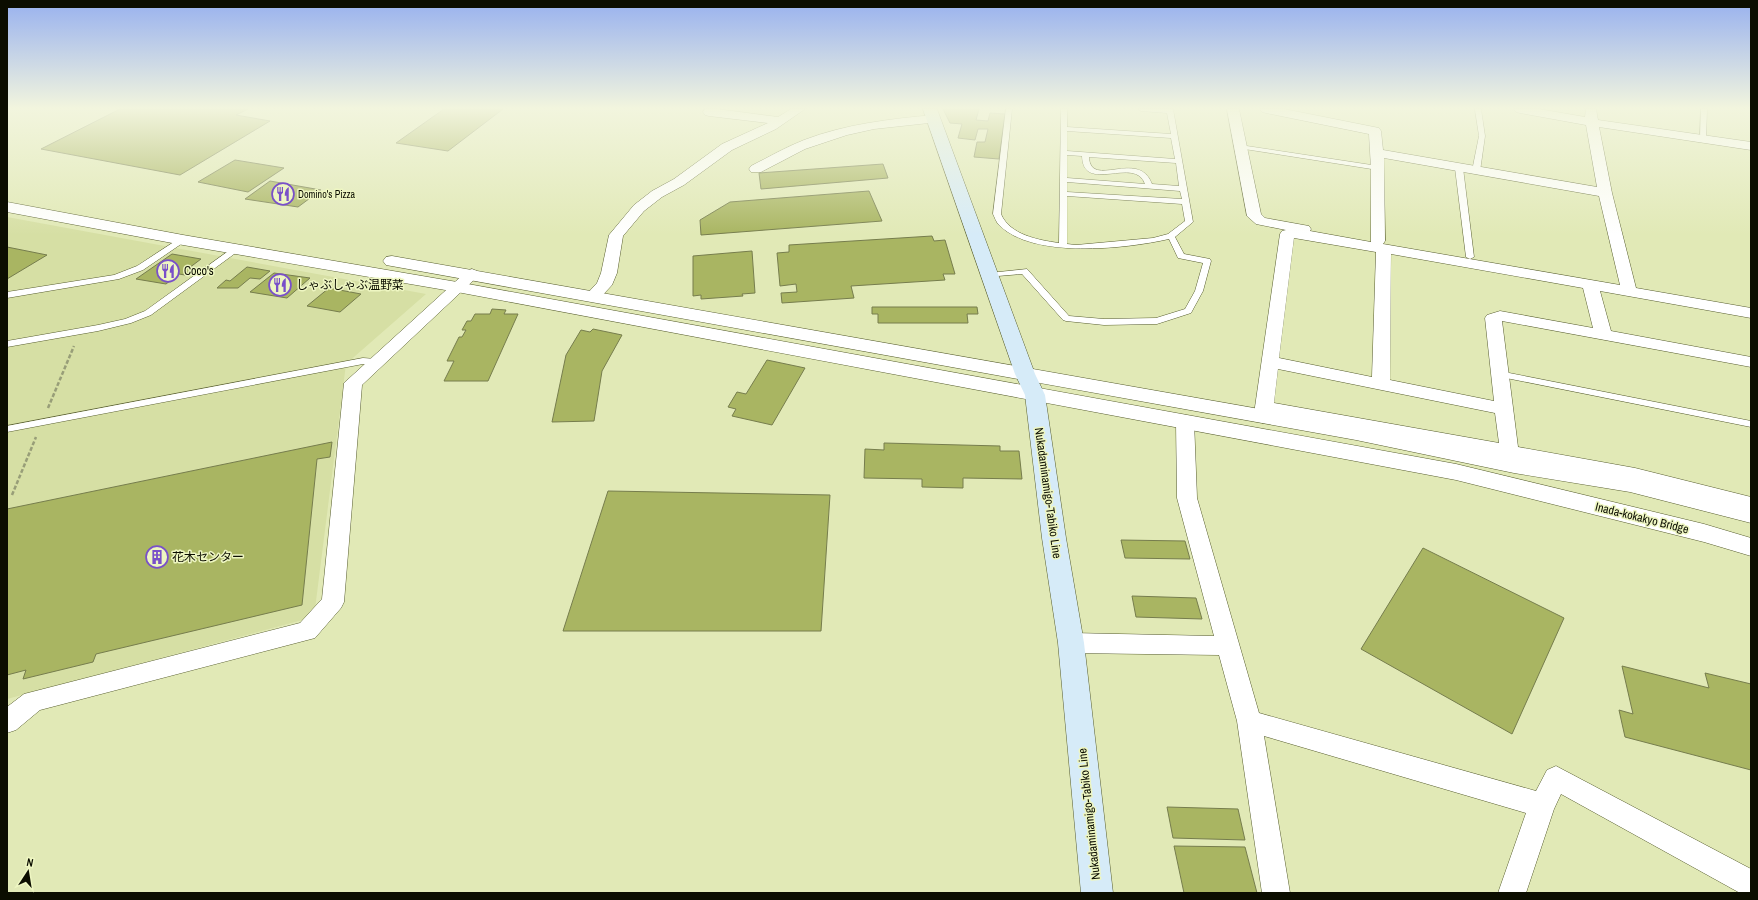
<svg xmlns="http://www.w3.org/2000/svg" width="1758" height="900" font-family="'Archivo Narrow','Noto Sans JP',sans-serif">
	<style>
		.built { fill: #d6dfa4 }
		.building { fill: #a9b562; stroke: #767d4d }
		.lines { fill: none; stroke-linecap: round; stroke-linejoin: round }
		.service-casing { stroke: #585e30; stroke-width: 1 }
		.minor-casing { stroke: #585e30; stroke-width: 1 }
		.tertiary-casing { stroke: #585e30; stroke-width: 1 }
		.secondary-casing { stroke: #585e30; stroke-width: 1 }
		.path { stroke: #989e78; stroke-width: 2.5; stroke-dasharray: 4 2; stroke-linecap: butt }
		.service { fill: #fff; fill-rule: evenodd }
		.minor { fill: #fff; fill-rule: evenodd }
		.tertiary { fill: #fff; fill-rule: evenodd }
		.secondary { fill: #d6ebf8; fill-rule: evenodd }
		.labels { text-anchor: middle; dominant-baseline: central; stroke-width: 3; stroke-linejoin: round; paint-order: stroke }
		.far-poi-label { font-size: 10px; fill: #0b0d00; stroke: #eef6c2; text-anchor: start }
		.poi-label { font-size: 12px; fill: #0b0d00; stroke: #eef6c2; text-anchor: start }
		.street-label { font-size: 12px; fill: #0b0d00; stroke: #eef6c2 }
	</style>
	<rect width="100%" height="100%" fill="#e1e9b6"/>
	<path class="built" d="M7,217L426,294L346,364L314,617L7,699Z"/>
	<path class="building" d="M120,109H248L236,115L270,121L180,175L41,149Z
		M444,109H503L448,151L396,143Z
		M943,109H979L976,120L988,121L990,113L1005,114L999,159L974,157L977,142H985L988,129H978L975,140L958,138L962,124L950,123Z
		M235,160L284,168L248,192L198,182Z
		M883,164L888,178L761,189L759,173Z
		M270,181L321,190L298,207L245,199Z
		M869,191L882,221L701,235L700,220L730,202Z
		M932,236L934,241L945,240L955,274H943L945,280L851,286L854,298L782,303L781,293L797,292L796,284L780,286L777,253L789,252V245Z
		M7,247L47,255L7,279Z
		M752,251L755,293L742,294L743,296L701,299V295L693,296V256Z
		M172,254L201,259L189,268L193,269L185,275L179,274L166,284L136,279Z
		M247,267L270,271L260,279L250,278L238,288H217L226,280L230,281Z
		M274,273L310,278L287,298L250,292Z
		M329,288L361,294L340,312L307,306Z
		M872,307H977L978,314H967L968,323H878V314H872Z
		M492,309L506,310L504,314H518L488,381H444L454,361H447L459,337H462L466,330H462L467,321H471L475,314H490Z
		M593,329L622,335L602,371L594,421L552,422L566,355L581,330L590,332Z
		M767,360L805,368L772,425L732,416L736,409L728,407L737,392L746,394Z
		M332,442L330,457L317,459L302,605L96,654L93,662L23,679L26,670L7,675V509Z
		M884,443L1000,446V451H1019L1022,479L963,478V488L922,487V479L864,478L865,449L884,450Z
		M608,491L830,495L821,631H563Z
		M1121,540L1185,541L1190,559L1125,558Z
		M1423,548L1564,618L1512,734L1361,649Z
		M1132,596L1196,598L1202,619L1136,617Z
		M1622,666L1709,688L1705,673L1751,684V770L1625,737L1619,710L1633,714Z
		M1167,807L1238,809L1245,840L1173,838Z
		M1174,846L1245,847L1257,893H1184Z"/>
	<g class="lines">
		<g class="service-casing">
			<path id="service" d="M1006,109H1012L1001,214C1010,235 1038,240 1059,243L1061,109H1067V127L1171,134L1167,113L1141,111L1138,109H1173L1193,222L1175,237L1184,254L1210,259L1211,261L1203,291L1191,313L1157,324L1104,325L1066,321L1063,320L1022,274L986,277L985,275L989,273L1027,269L1069,316L1104,319L1156,318L1185,309L1195,291L1203,263L1178,258L1169,239C1125,249 1033,259 999,225C996,222 995,218 993,214ZM1067,131L1171,138L1175,159L1067,151ZM1067,155L1082,156C1083,195 1135,155 1145,184L1067,178ZM1089,157L1176,163L1179,186L1152,184C1139,148 1090,190 1089,157ZM1067,182L1180,191L1182,199L1067,192ZM1067,196L1182,204L1185,221L1168,234L1153,238L1076,245L1067,244Z
				M1475,109H1481L1485,136L1480,171L1476,173L1472,171L1479,136Z
				M1701,109H1707L1706,139L1703,141L1700,139Z
				M1240,145L1378,166L1382,168L1378,170L1238,148V146Z
				M1459,166L1463,168L1474,257L1470,259L1466,257L1455,168Z
				M180,238H183L187,240L143,270L119,279L7,298V292L114,275L137,266Z
				M234,247H237L241,249L151,315L131,323L98,331L7,347V341L98,325L125,319L145,311Z
				M363,358L376,359L381,362L376,365L363,364L7,432V426Z
				M1499,371L1751,421V427L1496,376L1494,374L1496,372Z"/>
		</g>
		<g class="minor-casing">
			<path id="minor" d="M705,109H717L778,117L791,109H805L776,129L732,150L684,185L662,197L644,211L623,236L617,273L612,285L599,299L593,301L587,299L585,296L597,283L601,273L609,235L634,205L652,191L674,179L722,144L768,123L709,116L705,115L703,112Z
				M1227,109H1239L1261,214L1265,218L1309,226L1311,229L1310,231L1371,242V168L1369,134L1266,113L1262,112L1260,109H1284L1379,128L1381,131L1383,150L1597,187L1586,125L1520,113L1516,112L1514,109H1539L1585,117L1586,109H1596L1598,120L1751,142V150L1599,127L1612,193L1636,288L1751,308V318L1600,291L1611,331L1751,357V367L1502,321L1518,447L1635,468L1751,497V511L1635,482L1522,461L1523,464L1520,469L1513,471L1506,469L1501,457L1272,415L1269,421L1263,423L1257,421L1254,417L1255,407L1280,234L1282,231L1286,230L1256,224L1247,216ZM1384,158L1599,196L1620,285L1383,244L1385,241ZM1294,238L1376,252L1372,377L1279,358ZM1391,254L1583,288L1593,328L1500,311L1487,315L1485,318L1494,401L1390,380ZM1278,369L1495,413L1499,443L1274,403Z
				M934,115L938,116L940,119L938,122L874,129L847,135L805,149L761,172H751L749,169L751,166C769,157 786,147 804,140C846,124 890,119 934,115Z
				M472,269L477,271L480,274L477,277L362,385L344,602L341,608L315,638L40,710L16,730L7,733V707L24,694L300,623L322,599L344,383L467,271Z
				M1185,415L1192,417L1194,421L1197,498L1259,713L1536,791L1547,770L1556,766L1751,869V893H1740L1561,794L1554,809L1526,893H1498L1526,813L1264,736L1290,893H1262L1237,721L1219,655L1071,653L1063,650L1060,643L1063,636L1071,633L1214,636L1177,498L1176,421L1178,417Z"/>
		</g>
		<g class="tertiary-casing">
			<path id="tertiary" d="M7,202L183,235L457,282L1456,464L1704,524L1751,538V556L1704,542L1456,480L457,292L183,245L7,212Z
				M392,256L1356,426L1514,457L1630,476L1751,505V523L1630,492L1514,473L1356,440L386,265L383,261L386,257Z"/>
		</g>
		<g class="secondary-casing">
			<path id="secondary" d="M923,109H937L1035,374L1045,395L1066,538L1084,643L1113,893H1081L1058,643L1042,538L1025,395L1015,374Z"/>
		</g>
		<path class="path" d="M48,408L74,346
			M12,495L36,437"/>
		<use href="#service" class="service"/>
		<use href="#minor" class="minor"/>
		<use href="#tertiary" class="tertiary"/>
		<use href="#secondary" class="secondary"/>
	</g>
	<linearGradient id="sky" x2="0" y2="1"><stop stop-color="#98b1ef"/><stop offset="0.46" stop-color="#f2f5de"/><stop offset="1" stop-color="#f2f5de" stop-opacity="0"/></linearGradient>
	<rect width="1758" height="235" fill="url(#sky)"/>
	<defs>
		<g id="restaurant-ring" transform="scale(1.15)"><circle r="9.5" fill="#eef6c2" stroke="#7950c9" stroke-width="1.5"/><path d="M-5-6h1v4h1v-4h1v4h1v-4h1v5L-1.5 .5V6h-2V.5L-5-1ZM5-6V6H3V1.5H1.5Q1.5-4 5-6Z" fill="#7950c9"/></g>
		<g id="building-ring" transform="scale(1.15)"><circle r="9.5" fill="#eef6c2" stroke="#7950c9" stroke-width="1.5"/><path d="M-4-6H4V6H1V3H-1V6H-4ZM-2.5-4.3h1.7v1.8h-1.7ZM.8-4.3h1.7v1.8H.8ZM-2.5-1h1.7V.8h-1.7ZM.8-1h1.7V.8H.8Z" fill="#7950c9"/></g>
	</defs>
	<g fill-rule="evenodd">
		<use href="#restaurant-ring" x="283" y="194"/>
		<use href="#restaurant-ring" x="168" y="271"/>
		<use href="#restaurant-ring" x="280" y="285"/>
		<use href="#building-ring" x="157" y="557"/>
	</g>
	<g class="labels">
		<g class="far-poi-label">
			<text x="298" y="194">Domino's Pizza</text>
		</g>
		<g class="poi-label">
			<text x="184" y="271">Coco's</text>
			<text x="296" y="285">しゃぶしゃぶ温野菜</text>
			<text x="172" y="557">花木センター</text>
		</g>
		<g class="street-label">
			<text transform="translate(1048 493) rotate(82)">Nukadaminamigo-Tabiko Line</text>
			<text transform="translate(1642 518) rotate(14)">Inada-kokakyo Bridge</text>
			<text transform="translate(1089 814) rotate(-96)">Nukadaminamigo-Tabiko Line</text>
		</g>
	</g>
	<rect width="1758" height="900" fill="none" stroke="#0b0d00" stroke-width="16"/>
	<g transform="translate(28 872) rotate(12)" stroke="#eef6c2" stroke-width="3" paint-order="stroke">
	<path d="M0-3L7 15L0 10L-7 15Z" fill="#0b0d00"/>
	<text y="-6" font-size="11" font-weight="bold" text-anchor="middle" fill="#0b0d00">N</text>
	</g>
</svg>
